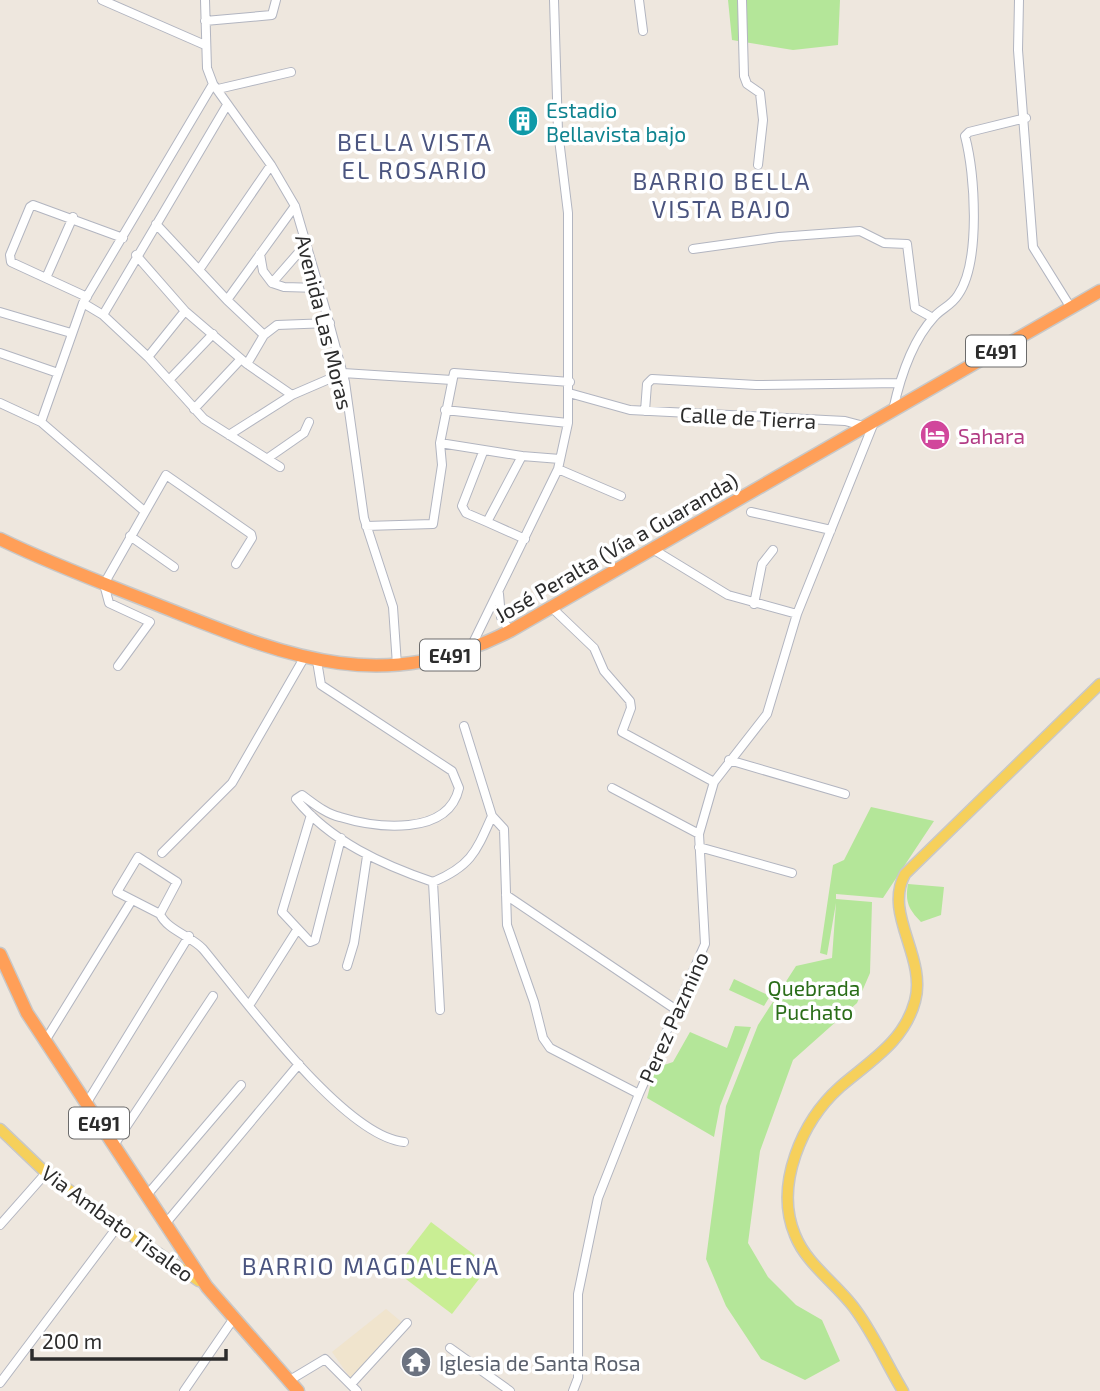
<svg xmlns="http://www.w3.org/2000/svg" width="1100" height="1391" font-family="'Exo 2',sans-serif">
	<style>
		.education { fill: #f0e4cd }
		.green { fill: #b4e699 }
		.pitch { fill: #c9ee94 }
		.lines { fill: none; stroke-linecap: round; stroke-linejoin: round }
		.minor-casing { stroke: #b2b5c0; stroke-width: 10 }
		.major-casing { stroke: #c8c8c8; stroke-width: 13 }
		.highway-casing { stroke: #c8c8c8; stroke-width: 15 }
		.minor { stroke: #fff; stroke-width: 8 }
		.major { stroke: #f6d05b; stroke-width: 10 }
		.highway { stroke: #ff9f58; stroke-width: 12 }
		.labels { text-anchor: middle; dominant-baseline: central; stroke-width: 7; stroke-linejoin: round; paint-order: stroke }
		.shield { fill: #fff; stroke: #6b6b6b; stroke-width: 2 }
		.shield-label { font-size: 19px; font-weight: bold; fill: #2c2c2c }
		.culture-label { font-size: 21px; fill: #0d838f; stroke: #fff; text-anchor: start }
		.street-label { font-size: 21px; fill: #2c2c2c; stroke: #fff }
		.hotel-label { font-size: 21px; fill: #b23c85; stroke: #fff; text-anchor: start }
		.park-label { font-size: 21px; fill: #2a6d18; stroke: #fff }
		.worship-label { font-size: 21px; fill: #5b616d; stroke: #fff; text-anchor: start }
		.quarter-label { font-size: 24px; letter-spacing: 2px; fill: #4a547f; stroke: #fff }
	</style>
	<rect width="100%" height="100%" fill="#eee7de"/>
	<path class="education" d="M386,1309L404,1324L351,1379L332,1352Z"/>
	<path class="green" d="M728,0H840L838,45L793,50L732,40Z
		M871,807L934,821L883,898L836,894V899L872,902L870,973L857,1003L793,1060L760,1151L748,1243L768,1277L796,1305L822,1320L840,1361L805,1380L761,1359L726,1306L706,1259L726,1106L758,1025L796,966L832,958L836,903L827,955L820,953L833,865L844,860Z
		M908,884L944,887L941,915L921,922C908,909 905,901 908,884Z
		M734,979L770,996L764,1006L729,990Z
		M735,1026L751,1027L720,1106L714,1137L647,1098L655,1068L673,1062L690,1032L727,1048Z"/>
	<path class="pitch" d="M431,1222L489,1266L452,1314L394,1270Z"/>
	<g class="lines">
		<g class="minor-casing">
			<path id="minor" d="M102,0L205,45
				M205,0L207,68L213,84L271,165L295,206L327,315L345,382L364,518L393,607L397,665
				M639,0L643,31
				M742,0L744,76L747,84L760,93L763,120L758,165
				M1019,0L1018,50L1033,247L1071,308
				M205,21L272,15L276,0
				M218,89L291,72
				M156,224L227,300L295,206
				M306,244L272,283L284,287L319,288
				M693,249L779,237L860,231L884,243L907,244L915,308L933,318
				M260,254L263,271L272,283
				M136,255L185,311L247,364
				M199,270L271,165
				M46,278L73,217
				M87,297L11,262L10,255L30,207L33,205L123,238
				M227,300L264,335L277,325L330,323
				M83,303L103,315L148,357L204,419L280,467
				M0,312L71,333
				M103,315L227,105
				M264,335L247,364L292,395L343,373L452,380
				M0,353L58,373
				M148,357L185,311
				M170,379L213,334
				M569,393L630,410L845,421L864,426
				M0,403L41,422L143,510
				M194,409L241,359
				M445,410L568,423
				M893,410C900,378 911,342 934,317C941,309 952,305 958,295C981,262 975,174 965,136L969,132L1026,118
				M645,411L647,384L652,379L756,385L899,383
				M41,422L83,303L213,84
				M229,435L292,395
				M440,443L454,373L570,382
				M483,452L462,506L466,513L487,522
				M268,458L304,433L309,422
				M558,469L621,496
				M751,512L831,530
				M366,526L433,524L442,465L440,443L522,456
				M130,536L174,567
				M525,539L487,522L522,456L560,459
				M651,548L728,595L797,614
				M499,594L501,617L510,631
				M754,604L762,564L773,550
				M550,606L594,648L604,671L630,701L631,708L622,732L714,782
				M471,647L558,469L568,423V213L558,131L554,0
				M317,661L321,685L452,771L459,788C448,837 376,828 340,817C326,814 313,803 302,795L296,799C330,841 383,865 433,882C471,866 476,852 492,816L504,829L507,925L534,1002L543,1038L550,1048L639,1094
				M118,666L150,622L109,603L104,584L166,475L251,534L252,538L236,564
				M464,726L492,816
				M729,760L845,794
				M612,788L699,834
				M311,815L282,912L310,942L315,940L341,838
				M699,847L792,873
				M162,853L232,783L304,658
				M138,857L177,882L160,914L117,892Z
				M433,882L440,1010
				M506,895L675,1009
				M160,914C167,930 191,936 203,949C243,997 343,1136 404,1142
				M347,966L354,943L367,856
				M250,1004L297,930
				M45,1041L132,900
				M86,1104L189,936
				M114,1145L213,996
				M147,1195L241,1085
				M166,1223L299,1064
				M0,1225L46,1173
				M450,1348L510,1391
				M290,1380L325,1359L357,1391
				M0,1383L118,1226
				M352,1383L407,1323
				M184,1391L234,1318
				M573,1391L578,1378V1294L598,1198L639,1094L705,944L699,834L714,782L767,714L797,614L875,420"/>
		</g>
		<g class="major-casing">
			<path id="major" d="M0,1129L46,1173L118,1226L199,1281
				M903,1391C886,1363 872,1330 852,1305C833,1281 806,1263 795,1235C774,1185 802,1121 840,1087C870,1061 904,1042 915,1001C927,957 883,914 905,874L1100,684"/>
		</g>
		<g class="highway-casing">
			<path id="highway" d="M0,539C51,564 105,584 158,605C284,655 378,698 510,631L1100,291
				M0,954L27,1013L207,1287L298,1391"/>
		</g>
		<use href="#minor" class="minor"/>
		<use href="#major" class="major"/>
		<use href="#highway" class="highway"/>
	</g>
	<defs>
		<g id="building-disc" transform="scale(1.575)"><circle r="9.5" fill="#0f9aa8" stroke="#fff"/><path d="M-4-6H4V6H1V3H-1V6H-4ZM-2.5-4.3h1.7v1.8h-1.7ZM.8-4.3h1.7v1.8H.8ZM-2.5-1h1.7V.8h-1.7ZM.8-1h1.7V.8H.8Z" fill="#fff"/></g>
		<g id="hotel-disc" transform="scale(1.575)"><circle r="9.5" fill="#d1479c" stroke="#fff"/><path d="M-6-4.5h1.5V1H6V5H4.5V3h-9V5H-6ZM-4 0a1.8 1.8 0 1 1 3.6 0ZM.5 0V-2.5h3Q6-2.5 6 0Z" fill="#fff"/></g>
		<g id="temple-disc" transform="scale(1.575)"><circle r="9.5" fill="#6b7280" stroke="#fff"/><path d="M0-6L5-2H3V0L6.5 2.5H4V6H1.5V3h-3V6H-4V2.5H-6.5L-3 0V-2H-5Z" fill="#fff"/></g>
	</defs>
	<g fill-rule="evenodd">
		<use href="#building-disc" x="523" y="121"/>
		<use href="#hotel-disc" x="935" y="435"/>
		<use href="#temple-disc" x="416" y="1362"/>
	</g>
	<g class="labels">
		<g class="shield">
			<rect x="966" y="335.5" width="60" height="31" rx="5"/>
			<rect x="420" y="639.5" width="60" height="31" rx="5"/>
			<rect x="69" y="1107.5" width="60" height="31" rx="5"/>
		</g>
		<g class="shield-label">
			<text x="996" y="351">E491</text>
			<text x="450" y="655">E491</text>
			<text x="99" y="1123">E491</text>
		</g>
		<g class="culture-label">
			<text x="546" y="109">Estadio<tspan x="546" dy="24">Bellavista bajo</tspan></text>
		</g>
		<g class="street-label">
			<text transform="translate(325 322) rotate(76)">Avenida Las Moras</text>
			<text transform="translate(748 417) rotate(3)">Calle de Tierra</text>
			<text transform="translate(616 547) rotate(-30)">José Peralta (Vía a Guaranda)</text>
			<text transform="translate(673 1017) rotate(-66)">Perez Pazmino</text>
			<text transform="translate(118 1223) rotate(36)">Via Ambato Tisaleo</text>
		</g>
		<g class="hotel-label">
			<text x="958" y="435">Sahara</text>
		</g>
		<g class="park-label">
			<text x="814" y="987">Quebrada<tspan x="814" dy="24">Puchato</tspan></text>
		</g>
		<g class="worship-label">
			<text x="439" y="1362">Iglesia de Santa Rosa</text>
		</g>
		<g class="quarter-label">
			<text x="415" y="141">BELLA VISTA<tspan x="415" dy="28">EL ROSARIO</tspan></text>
			<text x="722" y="180">BARRIO BELLA<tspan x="722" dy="28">VISTA BAJO</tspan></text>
			<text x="371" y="1265">BARRIO MAGDALENA</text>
		</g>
	</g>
	<path d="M32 1349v10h194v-10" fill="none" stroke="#2c2c2c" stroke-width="3.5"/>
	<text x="42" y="1349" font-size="21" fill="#2c2c2c" stroke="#ffffff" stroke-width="5" paint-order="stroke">200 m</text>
</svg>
